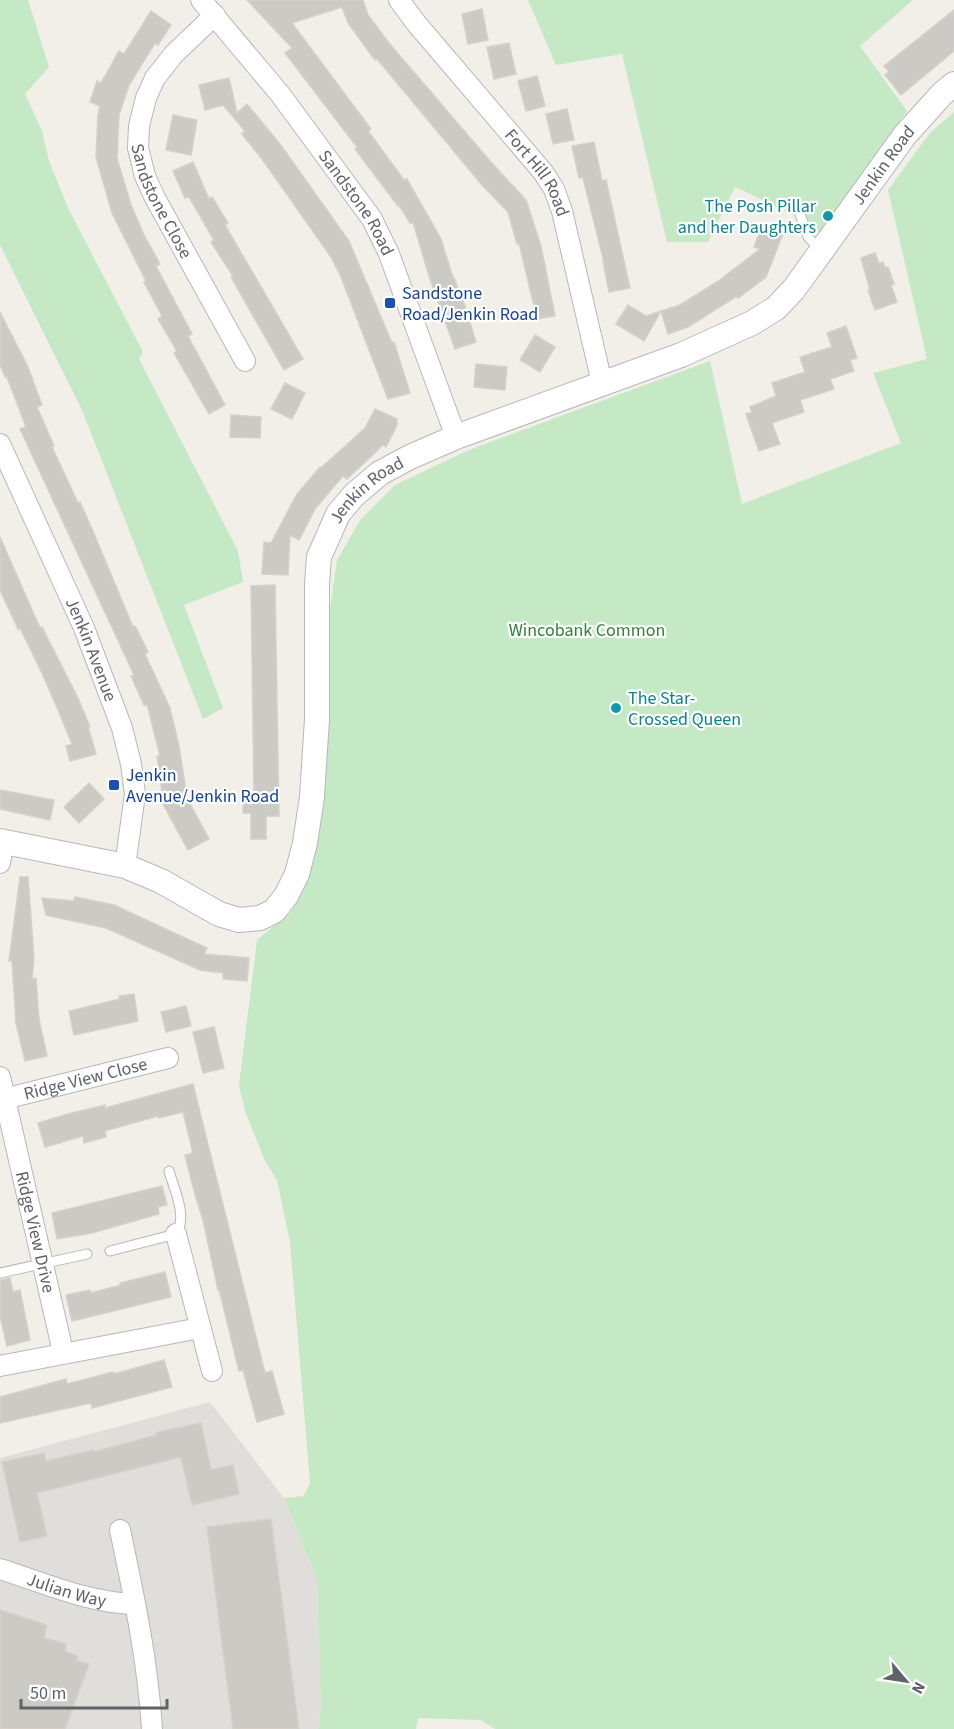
<svg xmlns="http://www.w3.org/2000/svg" width="954" height="1729" font-family="'Source Sans 3',sans-serif">
	<style>
		.industrial { fill: #e0deda }
		.green { fill: #c5e8c5 }
		.building { fill: #cccac5; stroke: #d6d1c6; stroke-width: 1.5 }
		.lines { fill: none; stroke-linecap: round; stroke-linejoin: round }
		.service-casing { stroke: #b5b8bc; stroke-width: 11 }
		.minor-casing { stroke: #b5b8bc; stroke-width: 22 }
		.tertiary-casing { stroke: #b5b8bc; stroke-width: 26 }
		.service { stroke: #fff; stroke-width: 9 }
		.minor { stroke: #fff; stroke-width: 20 }
		.tertiary { stroke: #fff; stroke-width: 24 }
		.culture-dot { fill: #0f9aa8; stroke: #fff; stroke-width: 2 }
		.transit-dot { fill: #1a4fb4; stroke: #fff; stroke-width: 2 }
		.labels { text-anchor: middle; dominant-baseline: central; stroke-width: 4.5; stroke-linejoin: round; paint-order: stroke }
		.street-label { font-size: 18px; fill: #5f6368; stroke: #fff }
		.culture-label { font-size: 18px; fill: #0d838f; stroke: #fff; text-anchor: end }
		.transit-label { font-size: 18px; fill: #164399; stroke: #fff; text-anchor: start }
		.park-label { font-size: 18px; fill: #348238; stroke: #fff }
	</style>
	<rect width="100%" height="100%" fill="#f1efe8"/>
	<path class="industrial" d="M210,1402L284,1498L317,1580L321,1708L318,1729H0V1458Z"/>
	<path class="green" d="M0,0H28L49,67L25,94L42,131L49,161L68,208L143,352L139,359L238,551L243,582L184,605L223,708L203,719L82,410L0,245Z
		M528,0H913L860,46L907,111L824,236L801,218L735,187L708,242H667L622,54L556,65Z
		M954,112V1729H495L481,1720L418,1718L416,1729H318L321,1708L317,1580L284,1498L304,1496L310,1483L290,1242L277,1180L265,1161L245,1111L239,1085L257,940L291,912L304,889L322,788L328,623L337,560L361,519L395,485L469,450L710,361L742,504L901,443L873,373L927,359L888,190L929,134Z"/>
	<path class="building" d="M247,0H363L368,15L389,43L490,161L526,200L541,246L555,316L537,319L519,243L517,244L508,212L482,185L377,59L375,60L348,23L342,7L292,23L371,129L368,131L390,161L404,180L407,179L441,239L453,278H454L465,306L476,342L455,349L429,276L413,222L410,223L399,205L398,206L355,149L357,147L285,53L292,48Z
		M482,9L488,40L468,44L462,14Z
		M954,10V51L901,95L885,75L889,72L884,66Z
		M151,11L171,25L158,45L155,43L129,85L119,115L117,158L131,205L144,235L160,264L156,266L192,334L188,336L225,405L209,414L174,353L177,351L158,319L162,316L144,282L146,281L112,213L96,157L98,115L100,106L90,102L97,81L101,83L119,51L124,54Z
		M509,43L516,74L494,79L487,47Z
		M537,76L545,106L526,111L518,81Z
		M229,78L237,113L247,104L280,144L349,241L392,343L394,342L410,393L388,399L341,277L331,257L262,159L242,134L245,131L223,105L205,110L199,85Z
		M567,109L574,140L553,144L546,114Z
		M173,115L197,120L191,155L166,150Z
		M594,142L602,181L606,180L630,288L609,292L603,262H604L583,178H579L572,146Z
		M193,162L209,199L212,197L228,223L225,225L303,359L284,370L231,277L233,276L211,242L214,240L189,197L185,198L173,171Z
		M763,223L784,231L766,277L738,298L737,296L688,327L668,334L661,311L644,341L616,324L628,305L646,316L680,305L717,282L760,249L754,247Z
		M875,253L879,264L883,262L885,268L888,267L894,284L891,285L897,302L875,310L868,290H870L861,258Z
		M0,312L28,367L42,405L37,407L54,446L52,447L78,503L80,502L92,529L133,627L135,626L148,652L145,654L170,708L179,746L187,798L209,839L188,850L164,806L157,756H160L147,704L144,705L131,676L134,675L20,429L26,427L7,377H5L0,365Z
		M846,326L857,358L850,360L854,371L830,379L834,389L800,400L804,412L772,423L780,444L759,451L746,414L752,412L750,407L776,396L772,383L805,372L800,357L832,347L827,333Z
		M535,335L555,347L540,372L520,360Z
		M476,364L507,367L505,390L474,387Z
		M285,383L305,393L292,419L271,409Z
		M375,409L397,419V425L386,447L383,445L347,479L343,476L315,509L299,540L290,535L288,575L262,574L264,542L271,543L297,494L320,467L321,468L365,428Z
		M231,415L261,417L260,438L230,437Z
		M0,537L40,628L42,627L78,698L90,727H88L96,754L70,761L66,746L72,744L55,703L41,671L20,628L18,629L0,590Z
		M275,585L279,816H266V839H251V813H243L244,795H254L251,586Z
		M89,783L104,799L79,823L64,807Z
		M0,790L54,800L50,820L0,809Z
		M20,877H28L34,958L32,979L36,978L39,1019L47,1056L25,1061L16,1023L12,961H9Z
		M75,897L114,905L207,948L204,954L249,958L247,981L223,979V973L200,970L106,928L46,915L42,898L74,901Z
		M134,994L138,1021L74,1035L69,1011L120,999L119,996Z
		M186,1006L191,1026L166,1032L161,1012Z
		M214,1027L224,1068L203,1073L193,1032Z
		M193,1084L265,1373L272,1371L284,1414L257,1422L243,1370L239,1371L219,1289L218,1290L203,1220L194,1191L185,1155L193,1153L183,1112L159,1118L158,1116L105,1131L106,1137L84,1143L83,1136L45,1147L38,1123L68,1114L105,1105V1108Z
		M162,1186L167,1205L158,1207L159,1214L92,1233L57,1239L52,1213Z
		M165,1272L171,1297L72,1321L66,1295L90,1290L91,1293L121,1285L120,1283Z
		M10,1278L13,1292L20,1290L30,1340L7,1346L0,1316V1280Z
		M164,1360L172,1387L92,1408L91,1403L0,1423V1397L66,1379L67,1384L113,1372L114,1374Z
		M201,1423L211,1470L233,1465L239,1494L192,1505L181,1457L37,1493L47,1536L20,1542L2,1462L44,1453L46,1461L93,1450L94,1452L157,1435V1432Z
		M271,1519L299,1729H233L207,1527Z
		M0,1610L47,1625L44,1638L66,1644L65,1651L78,1656L77,1661L89,1664L65,1729H0Z"/>
	<g class="lines">
		<g class="service-casing">
			<path id="service" d="M800,214L808,237L820,250
				M110,1251L176,1234C188,1217 174,1189 169,1171
				M0,1273L87,1254"/>
		</g>
		<g class="minor-casing">
			<g id="minor">
				<path id="s1" d="M201,0L280,94L372,219L389,254L456,437"/>
				<path id="s2" d="M399,0L416,23L543,172L554,189L562,211L602,383"/>
				<path id="s3" d="M215,15L174,54L155,78L146,98L139,126L138,148L145,176L155,198L245,361"/>
				<path id="s4" d="M0,444L84,628L122,728L131,764L135,794L125,866"/>
				<path d="M0,863L4,842"/>
				<path id="s5" d="M0,1077L63,1352"/>
				<path id="s6" d="M4,1099L168,1058"/>
				<path d="M176,1234L212,1371"/>
				<path d="M0,1366L200,1328"/>
				<path d="M120,1530C134,1596 148,1662 152,1729"/>
				<path id="s7" d="M0,1569C44,1583 89,1603 135,1604"/>
			</g>
		</g>
		<g class="tertiary-casing">
			<g id="tertiary">
				<path id="s8" d="M0,841L125,866L161,881L219,914L239,920L260,918L274,911L286,896L297,874L305,843L312,797L317,719V584L319,557L338,514L354,495L380,473L410,457L456,437L681,355L752,323L776,308L794,289L905,135L942,94L954,84"/>
			</g>
		</g>
		<use href="#service" class="service"/>
		<use href="#minor" class="minor"/>
		<use href="#tertiary" class="tertiary"/>
	</g>
	<g class="culture-dot">
		<circle cx="828" cy="216" r="6"/>
		<circle cx="616" cy="708" r="6"/>
	</g>
	<g class="transit-dot">
		<rect x="384" y="297" width="12" height="12" rx="3"/>
		<rect x="108" y="779" width="12" height="12" rx="3"/>
	</g>
	<g class="labels">
		<g class="street-label">
			<text stroke="none"><textPath href="#s8" startOffset="1368">Jenkin Road</textPath></text>
			<text stroke="none"><textPath href="#s2" startOffset="222">Fort Hill Road</textPath></text>
			<text stroke="none"><textPath href="#s3" startOffset="218">Sandstone Close</textPath></text>
			<text stroke="none"><textPath href="#s1" startOffset="256">Sandstone Road</textPath></text>
			<text stroke="none"><textPath href="#s8" startOffset="738">Jenkin Road</textPath></text>
			<text stroke="none"><textPath href="#s4" startOffset="225">Jenkin Avenue</textPath></text>
			<text stroke="none"><textPath href="#s6" startOffset="84">Ridge View Close</textPath></text>
			<text stroke="none"><textPath href="#s5" startOffset="159">Ridge View Drive</textPath></text>
			<text stroke="none"><textPath href="#s7" startOffset="70">Julian Way</textPath></text>
		</g>
		<g class="culture-label">
			<text x="816" y="206">The Posh Pillar<tspan x="816" dy="21">and her Daughters</tspan></text>
			<text x="628" y="698" text-anchor="start">The Star-<tspan x="628" dy="21">Crossed Queen</tspan></text>
		</g>
		<g class="transit-label">
			<text x="402" y="293">Sandstone<tspan x="402" dy="21">Road/Jenkin Road</tspan></text>
			<text x="126" y="775">Jenkin<tspan x="126" dy="21">Avenue/Jenkin Road</tspan></text>
		</g>
		<g class="park-label">
			<text x="587" y="630">Wincobank Common</text>
		</g>
	</g>
	<g transform="translate(906 1681) rotate(119)" stroke="#ffffff" stroke-width="4.5" paint-order="stroke">
	<path d="M0-4.5L10 22L0 15L-10 22Z" fill="#5f6368"/>
	<text y="-9" font-size="16" font-weight="bold" text-anchor="middle" fill="#5f6368">N</text>
	</g>
	<path d="M21 1699v9h146v-9" fill="none" stroke="#5f6368" stroke-width="3"/>
	<text x="30" y="1699" font-size="18" fill="#5f6368" stroke="#ffffff" stroke-width="4.5" paint-order="stroke">50 m</text>
</svg>
